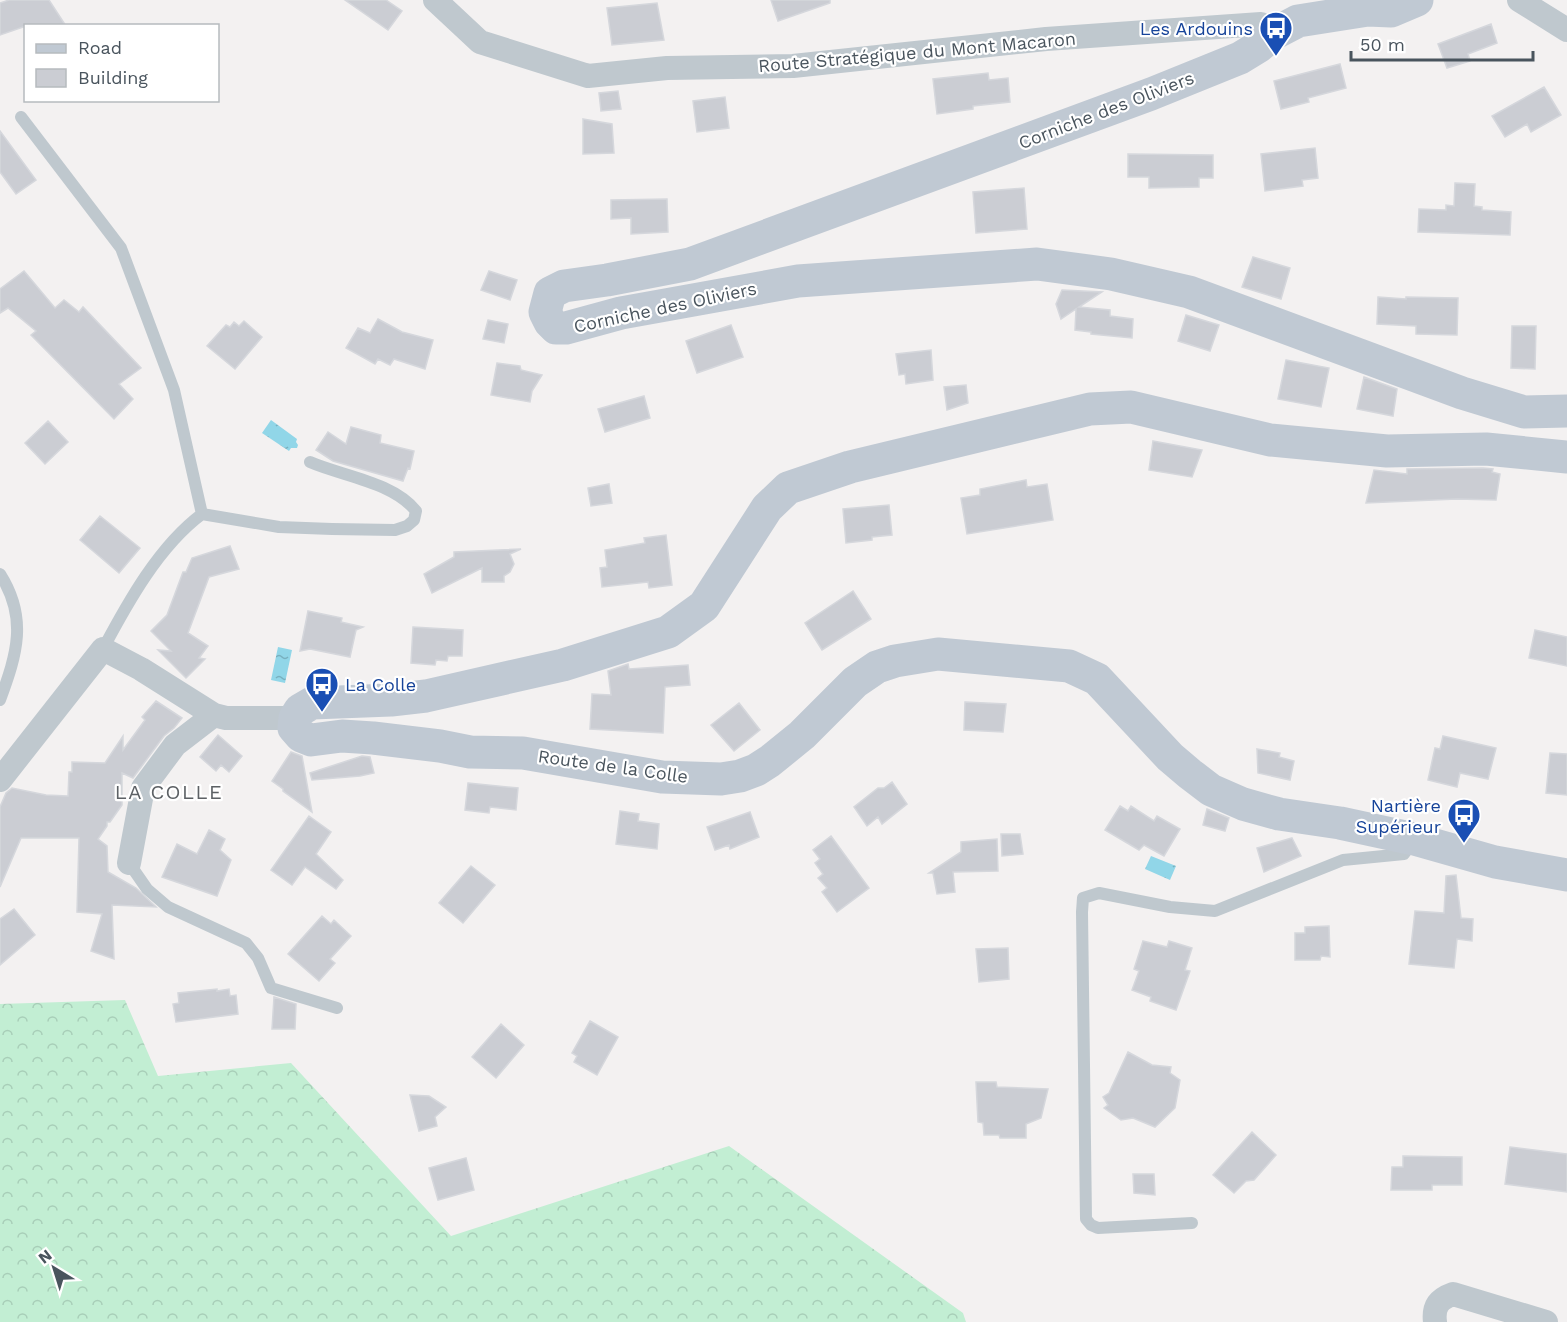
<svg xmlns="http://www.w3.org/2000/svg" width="1567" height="1322" font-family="'Work Sans',sans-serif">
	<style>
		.forest { fill: url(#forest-crowns) }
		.water { fill: url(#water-ripples) }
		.building { fill: #cbcdd3; stroke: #d5d7dc; stroke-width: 1.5 }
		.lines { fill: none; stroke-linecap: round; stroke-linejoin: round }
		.lane { stroke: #bfc8ce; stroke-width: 12 }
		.street { stroke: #bfc8ce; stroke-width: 24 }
		.secondary { stroke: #c0c9d3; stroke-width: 33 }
		.labels { text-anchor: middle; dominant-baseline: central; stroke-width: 4.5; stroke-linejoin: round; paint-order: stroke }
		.transit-label { font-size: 18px; fill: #164399; stroke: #fff; text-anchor: end }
		.street-label { font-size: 18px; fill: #49545d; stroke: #fff }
		.neighbourhood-label { font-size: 20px; letter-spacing: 1.5px; fill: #5d6165; stroke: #fff }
	</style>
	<defs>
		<pattern id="forest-crowns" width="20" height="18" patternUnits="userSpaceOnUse" patternTransform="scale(1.5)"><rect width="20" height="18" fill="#c2eed3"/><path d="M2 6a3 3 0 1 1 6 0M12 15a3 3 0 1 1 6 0" fill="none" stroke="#a8ceb8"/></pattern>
		<pattern id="water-ripples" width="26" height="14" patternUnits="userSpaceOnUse" patternTransform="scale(1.5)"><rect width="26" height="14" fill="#91d6e8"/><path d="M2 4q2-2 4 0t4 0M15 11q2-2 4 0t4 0" fill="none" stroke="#78b0bf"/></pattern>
	</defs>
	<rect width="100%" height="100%" fill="#f3f1f1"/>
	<path class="forest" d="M125,1000L158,1076L291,1063L451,1236L729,1146L963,1313L966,1322H0V1004Z"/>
	<path class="water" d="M271,420L297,439L296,442L298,445L297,448H291L289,451L262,433Z
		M278,647L292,650L285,683L271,680Z
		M1151,856L1176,866L1170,880L1145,869Z"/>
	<path class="building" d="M9,0H49L66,26H26L0,35V3Z
		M345,0H386L402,11L388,30Z
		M771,0H830V3L778,21Z
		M657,3L664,40L612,45L607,8Z
		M1491,24L1497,43L1468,54L1470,61L1447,68L1438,44Z
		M1340,64L1346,88L1308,98L1309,102L1281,109L1274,81Z
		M988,73L989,80L1008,78L1010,102L973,106V109L937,114L933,79Z
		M1544,87L1561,115L1531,132L1527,124L1505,137L1492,116Z
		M618,91L621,109L601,111L599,93Z
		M725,97L729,128L697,132L693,101Z
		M583,119L612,124L614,153L583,154Z
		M0,131L36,180L16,194L0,172Z
		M1315,148L1318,178L1302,180L1303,186L1265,191L1261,154Z
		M1128,154L1213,155V178H1199V187L1149,188V177H1128Z
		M1455,183L1475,184L1474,206L1482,207V210L1511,212L1510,235L1418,232L1419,209L1446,210V205L1454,206Z
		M1024,188L1027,229L976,233L973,192Z
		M667,199L668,232L631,234V218L611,219V200Z
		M1253,257L1290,268L1281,299L1242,287Z
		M24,271L55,308L64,300L79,312L83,307L141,368L119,384L133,399L114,419L31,335L36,331L8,308L0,313V289Z
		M489,271L517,280L510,300L481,290Z
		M1062,290L1102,292L1079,307L1110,310V316L1133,319L1132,338L1091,334V332L1075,330L1076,309L1061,319L1056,304Z
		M1378,297L1406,299V297L1458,298L1457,335L1416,334V326L1377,324Z
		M1186,315L1219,325L1210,351L1178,341Z
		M378,319L402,332L433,340L425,369L394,359L390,365L378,359L375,364L346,348L358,328L370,333Z
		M488,320L508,324L504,343L483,339Z
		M244,321L262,337L235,369L207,346L226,325L230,327L234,322L239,326Z
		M731,325L743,357L697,373L686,341Z
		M1512,326H1536L1535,369L1511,368Z
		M931,350L933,380L906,384L905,374L899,375L896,354Z
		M1286,360L1329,368L1321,407L1278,399Z
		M497,363L520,366L521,370L542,375L532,391L530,402L491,395Z
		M1364,377L1397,389L1393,416L1357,409Z
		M966,385L968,403L947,410L944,387Z
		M644,396L650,418L605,432L598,409Z
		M48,421L68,442L45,464L25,443Z
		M351,427L381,435L380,443L414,451L410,469L408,468L403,481L333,461L316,450L328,432L346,444Z
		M1153,441L1202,450L1192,477L1149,470Z
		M1483,468L1493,469L1492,472L1500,474L1496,500L1457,499L1366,503L1374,470L1407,474V469Z
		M1026,480L1027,487L1047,484L1053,520L967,534L961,498L980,495V489Z
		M609,484L612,503L591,506L588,488Z
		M889,505L892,535L872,537V540L846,543L843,509Z
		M100,516L140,548L119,573L80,540Z
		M666,535L672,585L649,588L648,582L602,587L600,568L607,567L605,550L645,543L644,538Z
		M230,546L239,569L209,577L188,633L208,646L199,658L205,659L186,678L158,650L171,651L151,631L167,615L183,572H186L192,558Z
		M521,549L510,554L514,564L510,572L504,576V582H482V568L432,593L424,574L454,557V552Z
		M853,591L871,619L822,650L805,623Z
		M308,611L342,618L341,622L363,627L356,630L350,657L310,649L300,651Z
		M413,627L463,630L462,656H448L447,661L436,660L435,665L411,663Z
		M1535,630L1567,637V666L1529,658Z
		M628,664L629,669L688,665L690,685L665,687L663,733L590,729L592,694L611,695L608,671Z
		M156,701L182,718L174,728L164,736L133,778L122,773V805L110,822H107V826L98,839L107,846L108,872L136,888L156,907L112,905L114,959L91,951L102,914L77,912L79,838H21L0,887V807L6,793L12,788L46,795L68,796L69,772H72V762L105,763L123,736V750L145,720L142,717Z
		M965,702L1006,704L1003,732L964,730Z
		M739,703L760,730L734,751L711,725Z
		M218,735L242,756L229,772L221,765L216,771L200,757Z
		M1443,736L1496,748L1488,779L1460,773L1457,787L1428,780L1435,748L1440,749Z
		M1257,749L1280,753L1279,757L1294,761L1290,780L1258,773Z
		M291,752L302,756L312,812L283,791V789L272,781Z
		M1550,753L1567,754V795L1546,793Z
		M362,756L370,757L374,773L360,776L312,780L310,773Z
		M892,782L907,804L882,824L878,817L867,826L854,807L878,788H884Z
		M468,783L518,788L516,810L490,807L489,813L465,810Z
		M1120,806L1128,811L1131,806L1154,821L1157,816L1180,829L1164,856L1144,845L1139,850L1105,830Z
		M1207,809L1229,818L1225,831L1203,825Z
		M620,811L639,814L638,821L659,824L657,849L616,844Z
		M750,812L759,837L730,849L729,845L715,850L707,827Z
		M309,816L331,832L316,854L343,880L336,889L305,867L292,885L271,870Z
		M209,830L225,839L220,850L231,860L217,896L162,877L177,844L197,854Z
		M1001,834H1020L1023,854L1002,856Z
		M831,836L869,888L837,912L822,892L827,888L818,878L823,874L815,863L820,859L813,850Z
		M1292,838L1301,856L1264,872L1257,848Z
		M997,839L998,871L953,872L955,892L937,894L933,873H929L961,852V842Z
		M471,866L495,885L463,923L439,903Z
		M1456,875L1461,918L1473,919L1472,941L1457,939L1454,968L1409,964L1415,911L1444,913L1446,876Z
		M14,909L35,935L0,965V919Z
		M322,916L331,924L334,920L351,936L330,959L335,963L319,981L288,954Z
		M1329,926L1330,957L1321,956L1320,960H1295V933H1305V927Z
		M1143,941L1167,947L1169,941L1192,948L1185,970L1190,971L1176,1010L1150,1001L1151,997L1132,990L1139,971L1134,969Z
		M1008,948L1009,979L979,982L976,949Z
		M217,989V991L229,989L230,996L236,995L238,1014L176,1022L173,1004L179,1003L178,993Z
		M274,997L296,1004L295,1029H272Z
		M590,1021L618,1037L597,1075L574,1062L577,1056L572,1053Z
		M501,1024L524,1045L496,1078L472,1057Z
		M1128,1052L1152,1065L1171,1067L1170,1073L1180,1080L1175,1108L1155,1127L1133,1118L1121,1120L1104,1108L1108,1105L1103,1097L1109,1093Z
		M976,1082H996L997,1087L1048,1089L1041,1118L1026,1124V1138H1000L999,1135H984L983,1123L978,1122Z
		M410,1095L429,1096L446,1107L435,1117L437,1126L419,1131Z
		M1252,1132L1276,1155L1254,1180L1246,1181L1234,1193L1213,1175Z
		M1510,1147L1567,1154V1192L1505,1184Z
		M1403,1156L1462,1157V1185H1432V1190H1391L1392,1167H1403Z
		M466,1158L474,1190L438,1200L429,1168Z
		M1133,1174H1154L1155,1195L1134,1193Z"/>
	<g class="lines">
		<path class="lane" d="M21,117L121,248L174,390L202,514
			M0,574C28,618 17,654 0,700
			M103,649C128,602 159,546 202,514L279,527L332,529L395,530L407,526L414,520L416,511C393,482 342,476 310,462
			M129,863L147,889L168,907L246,943L258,958L271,988L337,1008
			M1192,1223L1098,1228L1091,1225L1086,1219L1082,912L1083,898L1099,893L1170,907L1215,911L1343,860L1404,854L1413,840"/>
		<path class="street" d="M435,0L480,42L588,76L667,68L793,66L1046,39L1261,24L1273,34
			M1519,0L1567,30
			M0,780L103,649L141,669L214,715L226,718H295
			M129,863L143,788L175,745L214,715
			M1435,1322C1433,1306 1439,1299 1453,1294L1546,1322"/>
		<path class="secondary" d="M1417,0L1391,11L1368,10L1298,21L1273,34L1258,47L1240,58L1151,94L690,264L607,280L564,286L550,293L545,312L550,322L556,328H566L621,313L798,281L1037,264L1111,274L1189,292L1462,393L1524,412L1567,411
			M1567,457L1486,449L1387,451L1270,440L1131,407L1090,409L850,467L788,488L767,508L704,606L668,632L563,665L426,696L391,700L312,703L300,710L295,718L294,728L301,736L311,740L342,736L373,738L440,746L470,752L523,753L662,777L721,779L740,776L756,770L770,761L802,735L855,682L877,667L895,661L938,654L1069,666L1097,679L1170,757L1190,774L1211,790L1243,804L1279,814L1340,823L1414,839L1495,862L1567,875"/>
	</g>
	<defs>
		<g id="bus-pin" transform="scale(1.725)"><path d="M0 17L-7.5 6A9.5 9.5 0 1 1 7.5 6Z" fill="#1a4fb4" stroke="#fff"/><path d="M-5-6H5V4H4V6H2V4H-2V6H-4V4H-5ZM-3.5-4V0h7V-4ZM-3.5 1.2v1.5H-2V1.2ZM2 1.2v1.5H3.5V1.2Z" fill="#fff"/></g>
	</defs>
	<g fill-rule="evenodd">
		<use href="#bus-pin" x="1276" y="28"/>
		<use href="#bus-pin" x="322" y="684"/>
		<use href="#bus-pin" x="1464" y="815"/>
	</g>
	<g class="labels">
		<g class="transit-label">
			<text x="1253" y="28">Les Ardouins</text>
			<text x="345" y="684" text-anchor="start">La Colle</text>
			<text x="1441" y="805">Nartière<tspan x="1441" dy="21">Supérieur</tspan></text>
		</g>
		<g class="street-label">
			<text transform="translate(917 52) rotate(-5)">Route Stratégique du Mont Macaron</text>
			<text transform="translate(1106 110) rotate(-21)">Corniche des Oliviers</text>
			<text transform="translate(665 307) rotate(-12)">Corniche des Oliviers</text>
			<text transform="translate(613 766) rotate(8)">Route de la Colle</text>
		</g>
		<g class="neighbourhood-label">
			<text x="169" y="792">LA COLLE</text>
		</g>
	</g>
	<rect x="24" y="24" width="195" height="78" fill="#ffffff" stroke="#b6bbbe" stroke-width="1.5"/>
	<rect x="36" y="44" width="30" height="9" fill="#c0c9d3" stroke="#b6bbbe" stroke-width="1.5"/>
	<text x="78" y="54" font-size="18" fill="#49545d">Road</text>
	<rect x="36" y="69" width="30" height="18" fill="#cbcdd3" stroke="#b6bbbe" stroke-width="1.5"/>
	<text x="78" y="84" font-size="18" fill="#49545d">Building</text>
	<g transform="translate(54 1268) rotate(322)" stroke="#ffffff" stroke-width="4.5" paint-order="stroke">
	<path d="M0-4.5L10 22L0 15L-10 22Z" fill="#49545d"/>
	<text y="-9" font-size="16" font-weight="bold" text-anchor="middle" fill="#49545d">N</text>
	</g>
	<path d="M1351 51v9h182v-9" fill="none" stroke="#49545d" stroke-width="3"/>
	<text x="1360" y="51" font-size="18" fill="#49545d" stroke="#ffffff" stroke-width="4.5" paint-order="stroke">50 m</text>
</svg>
